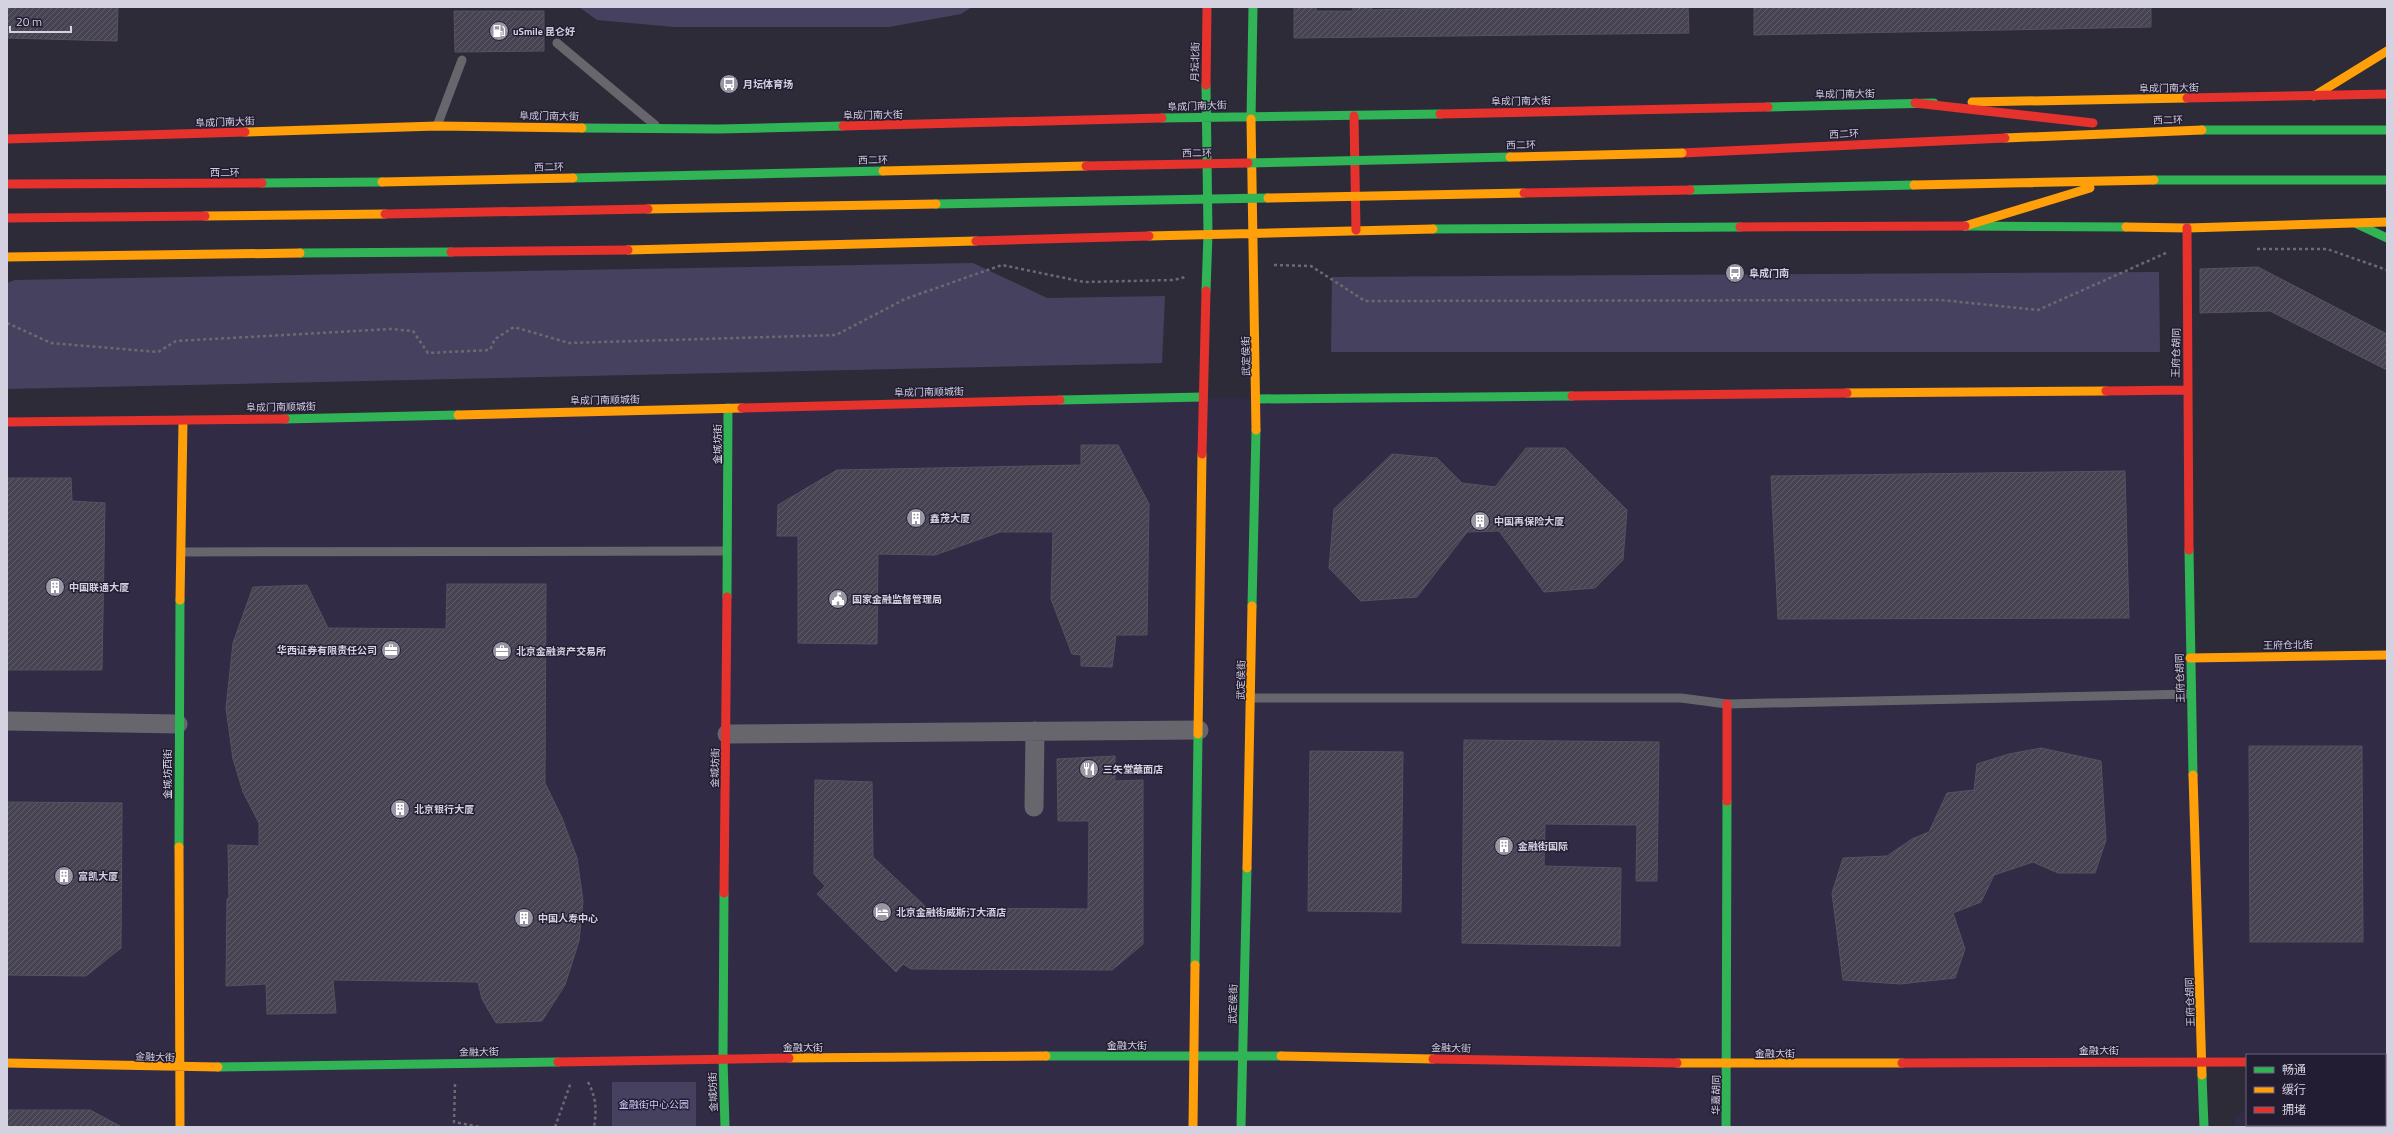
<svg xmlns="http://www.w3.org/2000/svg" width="2394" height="1134" font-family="'Titillium Web','Noto Sans SC',sans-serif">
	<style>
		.built { fill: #312b46 }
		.park { fill: #474160 }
		.building { fill: url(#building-hatch); stroke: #55535e }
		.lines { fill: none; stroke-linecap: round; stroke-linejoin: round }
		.path { stroke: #6b6a71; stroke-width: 2.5; stroke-dasharray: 3 3; stroke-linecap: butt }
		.lane { stroke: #67666c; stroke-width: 9 }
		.street { stroke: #67666c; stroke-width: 19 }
		.fast { stroke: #30b455; stroke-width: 9 }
		.slow { stroke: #ff9f0a; stroke-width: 9 }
		.jam { stroke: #e5322d; stroke-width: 9 }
		.fast-bridge { stroke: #30b455; stroke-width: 9 }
		.slow-bridge { stroke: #ff9f0a; stroke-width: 9 }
		.jam-bridge { stroke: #e5322d; stroke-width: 9 }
		.labels { text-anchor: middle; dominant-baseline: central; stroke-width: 3; stroke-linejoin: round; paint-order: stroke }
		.poi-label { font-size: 10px; font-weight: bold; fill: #d4d1e0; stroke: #221d33; text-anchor: start }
		.street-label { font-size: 10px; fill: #d4d1e0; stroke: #221d33 }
		.park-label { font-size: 10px; fill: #cfc4f9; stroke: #221d33 }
	</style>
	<defs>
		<pattern id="building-hatch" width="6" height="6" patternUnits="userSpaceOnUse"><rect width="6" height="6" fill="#474353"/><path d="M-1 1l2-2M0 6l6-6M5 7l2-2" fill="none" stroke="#615d6b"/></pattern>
	</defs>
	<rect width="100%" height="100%" fill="#2e2b38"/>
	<path class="built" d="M2187,390L2190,658L2387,655V1080H2385V1055H2247L2203,1061L2204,1127H7V421L1203,397L1257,399Z
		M2385,1099H2387V1127H2235V1119L2247,1106V1125H2385Z"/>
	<path class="park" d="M579,7H972L961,14L889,27H674L597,20Z
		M973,263L1047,298L1165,296L1162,363L7,389V283L15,280Z
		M2159,272L2160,352H1331L1332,277Z
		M612,1082H696V1127H612Z
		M2385,1103H2387V1127H2260L2262,1125H2385Z"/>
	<path class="building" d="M7,7H118L117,41L7,38Z
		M1294,7H1316V11H1353V7H1371L1372,10L1481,7H1688L1689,33L1294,38Z
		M1754,7H2151V27L1754,35Z
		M454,11H544V51L455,52Z
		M2258,267L2387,334V370L2270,311L2200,313V269Z
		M1081,445H1118L1149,504L1147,635H1116L1112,667L1081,666V655L1072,654L1051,599L1053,532H1000L935,555L878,554L877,644L798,643V536H777L778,505L837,470L1081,465Z
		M1526,448H1565L1627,510L1623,560L1595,588L1544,592L1499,531L1467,532L1417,597L1361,601L1329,568L1334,509L1392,454L1437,458L1462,483L1495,487Z
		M2125,471L2129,618L1778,619L1771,476Z
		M7,478H71L72,501L105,503L102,670H7Z
		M447,584H546L545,783L562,818L577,858L583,901L579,941L565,985L542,1021L496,1023L482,999L478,982L333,980L336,1013L267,1014L266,984L226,986L227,899H229L228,845L259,846V823L243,792L233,759L226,708L233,643L253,587L307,585L328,628L446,629Z
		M1464,740L1659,742L1657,881H1636L1637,825L1545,824L1544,866L1621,868L1620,946L1462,943Z
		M2249,746H2362L2363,942H2250Z
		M2041,748L2101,761L2106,840L2095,873H2058L2033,862L1994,875L1981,902L1953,913L1965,949L1955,978L1900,984L1843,980L1832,893L1843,858L1887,856L1912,839L1929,832L1947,793L1974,790L1977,764L2009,754Z
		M1310,751L1403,752L1401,912L1308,911Z
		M1115,756V781L1143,780V944L1112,970L911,969L903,964L896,972L817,894L825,886L814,874L815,780L872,782L873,857L927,908L1088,909L1089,821H1058L1057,759Z
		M7,802L122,803L121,948L86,976L7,975Z
		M7,1110H90L122,1127H7Z"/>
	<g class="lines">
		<path class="path" d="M2257,249H2327L2387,270
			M1274,265L1311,266L1365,301L1941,300L2038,310L2166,253
			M7,323L51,343L158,352L176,341L391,329L413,331L428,353L490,350L495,339L514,327L569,343L836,335L905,299L1002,265L1084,282L1174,280L1185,277
			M588,1082C596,1097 597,1110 594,1127
			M455,1084L454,1122L480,1127
			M555,1127L571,1082"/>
		<path class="lane" d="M557,43L655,125
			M437,126L462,60
			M181,552L727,551
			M1251,698H1681L1727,704L2191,694"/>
		<path class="street" d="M7,721L178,724
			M727,734L1199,730
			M1034,807L1035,731"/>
		<path class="fast" d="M1206,85L1208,234L1206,291
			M1768,107L1934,103
			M1162,118L1440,114
			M1251,119L1253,7
			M582,128L719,129L843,126
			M2202,130H2387
			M2154,180H2387
			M262,183L382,182
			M1690,190L1914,185
			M2357,224L2387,238
			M1965,226L2126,227
			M1433,229L1740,227
			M300,253L451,252
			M1257,399L1572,396
			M1060,400L1203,397
			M285,419L458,415
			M2189,550L2193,775
			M727,597L728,408
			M1252,606L1256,430
			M179,847L180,600
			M724,893L723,1059L725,1127
			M1195,965L1198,734
			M1046,1056H1281
			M218,1067L558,1062
			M2385,1067H2387
			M2202,1075L2204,1127
			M1241,1127L1247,868
			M1726,1127L1727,801"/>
		<path class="slow" d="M2314,96L2387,51
			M1972,102L2187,98
			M1251,119L1256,430
			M245,132L437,126L582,128
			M2005,138L2202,130
			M1914,185L2154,180
			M205,216L385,214
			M1965,226L2090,188
			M2126,227L2187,228L2387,222
			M1149,236L1433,229
			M628,250L976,241
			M7,257L300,253
			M1847,393L2106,391
			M458,415L742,408
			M180,600L183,421
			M2190,658L2387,655
			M1198,734L1202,454
			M2193,775L2202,1075
			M179,847L180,1127
			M1247,868L1252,606
			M1281,1056L1433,1059
			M789,1058L1046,1056
			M7,1063L218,1067
			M1677,1063H1902
			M1193,1127L1195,965"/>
		<path class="jam" d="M1206,85L1207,7
			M2187,98L2387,94
			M1915,103L2093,123
			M1440,114L1768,107
			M1354,116L1356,230
			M843,126L1162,118
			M7,139L245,132
			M1682,153L2005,138
			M7,184L262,183
			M7,218L205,216
			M1740,227L1965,226
			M2187,228L2189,550
			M976,241L1149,236
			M451,252L628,250
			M2106,391L2187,390
			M1572,396L1847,393
			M742,408L1060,400
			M7,422L285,419
			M1202,454L1206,291
			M1727,801V704
			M724,893L727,597
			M1433,1059L1677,1063
			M558,1062L789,1058
			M1902,1063L2247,1062"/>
		<path class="fast-bridge" d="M1248,163L1510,157
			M573,178L883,171
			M936,204L1268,198"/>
		<path class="slow-bridge" d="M1510,157L1682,153
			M883,171L1086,166
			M382,182L573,178
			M1268,198L1524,193
			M648,209L936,204"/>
		<path class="jam-bridge" d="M1086,166L1248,163
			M1524,193L1690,190
			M385,214L648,209"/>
	</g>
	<defs>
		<g id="fuel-disc" transform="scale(1)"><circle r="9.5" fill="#9a97a5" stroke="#221d33"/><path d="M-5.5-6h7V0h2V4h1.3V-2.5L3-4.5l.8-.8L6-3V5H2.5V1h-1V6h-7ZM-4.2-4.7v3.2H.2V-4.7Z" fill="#fff"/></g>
		<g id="bus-disc" transform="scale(1)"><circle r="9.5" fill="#9a97a5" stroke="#221d33"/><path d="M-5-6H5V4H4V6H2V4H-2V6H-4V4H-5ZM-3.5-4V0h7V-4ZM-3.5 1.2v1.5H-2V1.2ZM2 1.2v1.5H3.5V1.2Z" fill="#fff"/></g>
		<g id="building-disc" transform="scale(1)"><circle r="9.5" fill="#9a97a5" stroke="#221d33"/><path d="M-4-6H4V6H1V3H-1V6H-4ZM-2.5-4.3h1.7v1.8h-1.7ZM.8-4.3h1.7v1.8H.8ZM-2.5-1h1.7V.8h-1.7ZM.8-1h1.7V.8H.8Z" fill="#fff"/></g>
		<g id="civic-disc" transform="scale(1)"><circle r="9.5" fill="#9a97a5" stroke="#221d33"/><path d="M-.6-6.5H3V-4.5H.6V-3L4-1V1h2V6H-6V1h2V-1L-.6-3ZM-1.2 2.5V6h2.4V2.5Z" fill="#fff"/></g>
		<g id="office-disc" transform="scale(1)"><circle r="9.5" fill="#9a97a5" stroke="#221d33"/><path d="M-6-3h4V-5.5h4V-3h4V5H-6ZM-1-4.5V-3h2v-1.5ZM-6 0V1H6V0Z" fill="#fff"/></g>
		<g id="restaurant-disc" transform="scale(1)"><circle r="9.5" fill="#9a97a5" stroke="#221d33"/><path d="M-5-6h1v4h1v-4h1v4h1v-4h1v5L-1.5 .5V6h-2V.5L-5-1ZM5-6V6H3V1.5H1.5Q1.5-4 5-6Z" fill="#fff"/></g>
		<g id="hotel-disc" transform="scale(1)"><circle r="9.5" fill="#9a97a5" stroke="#221d33"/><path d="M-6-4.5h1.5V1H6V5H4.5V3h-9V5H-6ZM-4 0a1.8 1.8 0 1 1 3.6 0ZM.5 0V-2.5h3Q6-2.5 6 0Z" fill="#fff"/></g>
	</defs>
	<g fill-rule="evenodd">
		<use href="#fuel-disc" x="499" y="31"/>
		<use href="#bus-disc" x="729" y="84"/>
		<use href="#bus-disc" x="1735" y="273"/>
		<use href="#building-disc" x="916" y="518"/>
		<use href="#building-disc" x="1480" y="521"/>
		<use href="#building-disc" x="55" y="587"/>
		<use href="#civic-disc" x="838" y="599"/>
		<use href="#office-disc" x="391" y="650"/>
		<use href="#office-disc" x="502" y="651"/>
		<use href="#restaurant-disc" x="1089" y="769"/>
		<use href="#building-disc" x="400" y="809"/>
		<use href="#building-disc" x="1504" y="846"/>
		<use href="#building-disc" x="64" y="876"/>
		<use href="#hotel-disc" x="882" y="912"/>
		<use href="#building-disc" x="524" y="918"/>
	</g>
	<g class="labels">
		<g class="poi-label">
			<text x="513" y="31">uSmile 昆仑好</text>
			<text x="743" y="84">月坛体育场</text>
			<text x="1749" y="273">阜成门南</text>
			<text x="930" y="518">鑫茂大厦</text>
			<text x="1494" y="521">中国再保险大厦</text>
			<text x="69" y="587">中国联通大厦</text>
			<text x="852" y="599">国家金融监督管理局</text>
			<text x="377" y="650" text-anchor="end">华西证券有限责任公司</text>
			<text x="516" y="651">北京金融资产交易所</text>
			<text x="1103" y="769">三矢堂蘸面店</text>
			<text x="414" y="809">北京银行大厦</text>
			<text x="1518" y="846">金融街国际</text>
			<text x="78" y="876">富凯大厦</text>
			<text x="896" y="912">北京金融街威斯汀大酒店</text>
			<text x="538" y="918">中国人寿中心</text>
		</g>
		<g class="street-label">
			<text transform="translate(1195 62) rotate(-89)">月坛北街</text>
			<text transform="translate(2169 88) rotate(-1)">阜成门南大街</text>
			<text transform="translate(1845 94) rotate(-1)">阜成门南大街</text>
			<text transform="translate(1521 101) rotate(-1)">阜成门南大街</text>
			<text transform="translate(1197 106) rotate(-2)">阜成门南大街</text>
			<text transform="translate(873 115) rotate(-1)">阜成门南大街</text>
			<text transform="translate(549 116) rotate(1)">阜成门南大街</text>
			<text transform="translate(2168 120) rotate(-1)">西二环</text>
			<text transform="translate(225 122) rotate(-2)">阜成门南大街</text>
			<text transform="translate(1844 134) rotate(-3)">西二环</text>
			<text transform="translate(1521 145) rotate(-1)">西二环</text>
			<text transform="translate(1197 153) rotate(-1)">西二环</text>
			<text transform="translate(873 160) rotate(-1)">西二环</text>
			<text transform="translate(549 167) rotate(-1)">西二环</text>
			<text x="225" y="172">西二环</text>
			<text transform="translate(2176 353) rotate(-89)">王府仓胡同</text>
			<text transform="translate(1246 356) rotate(-91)">武定侯街</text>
			<text transform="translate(929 392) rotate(-1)">阜成门南顺城街</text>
			<text transform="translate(605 400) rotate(-1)">阜成门南顺城街</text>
			<text transform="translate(281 407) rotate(-1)">阜成门南顺城街</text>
			<text transform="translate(717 444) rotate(-90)">金城坊街</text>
			<text transform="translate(2288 645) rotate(-1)">王府仓北街</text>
			<text transform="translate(2180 678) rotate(-92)">王府仓胡同</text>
			<text transform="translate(1241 680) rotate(-89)">武定侯街</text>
			<text transform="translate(715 768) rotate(-89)">金城坊街</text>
			<text transform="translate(167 774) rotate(-90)">金城坊西街</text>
			<text transform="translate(2190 1002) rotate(-92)">王府仓胡同</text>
			<text transform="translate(1233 1004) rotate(-89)">武定侯街</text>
			<text x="1127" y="1045">金融大街</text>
			<text x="803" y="1047">金融大街</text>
			<text transform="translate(1451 1048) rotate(1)">金融大街</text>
			<text x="2099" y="1050">金融大街</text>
			<text transform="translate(479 1052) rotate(-1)">金融大街</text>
			<text x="1775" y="1053">金融大街</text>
			<text transform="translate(155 1057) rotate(2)">金融大街</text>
			<text transform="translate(713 1092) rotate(-92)">金城坊街</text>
			<text transform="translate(1716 1095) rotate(-89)">华嘉胡同</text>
		</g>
		<g class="park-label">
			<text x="654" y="1104">金融街中心公园</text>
		</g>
	</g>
	<rect width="2394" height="1134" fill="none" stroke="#d4d1e0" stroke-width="16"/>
	<rect x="2246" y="1054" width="140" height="72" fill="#221d33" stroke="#696578"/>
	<rect x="2254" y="1067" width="20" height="6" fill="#30b455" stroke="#696578"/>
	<text x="2282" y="1074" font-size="12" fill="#d4d1e0">畅通</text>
	<rect x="2254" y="1087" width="20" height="6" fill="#ff9f0a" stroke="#696578"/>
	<text x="2282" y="1094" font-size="12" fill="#d4d1e0">缓行</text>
	<rect x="2254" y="1107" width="20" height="6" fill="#e5322d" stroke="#696578"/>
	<text x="2282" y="1114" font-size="12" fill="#d4d1e0">拥堵</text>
	<path d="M10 26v6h61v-6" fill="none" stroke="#d4d1e0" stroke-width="2"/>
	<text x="16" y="26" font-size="12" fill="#d4d1e0" stroke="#221d33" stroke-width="3" paint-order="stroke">20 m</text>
</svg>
